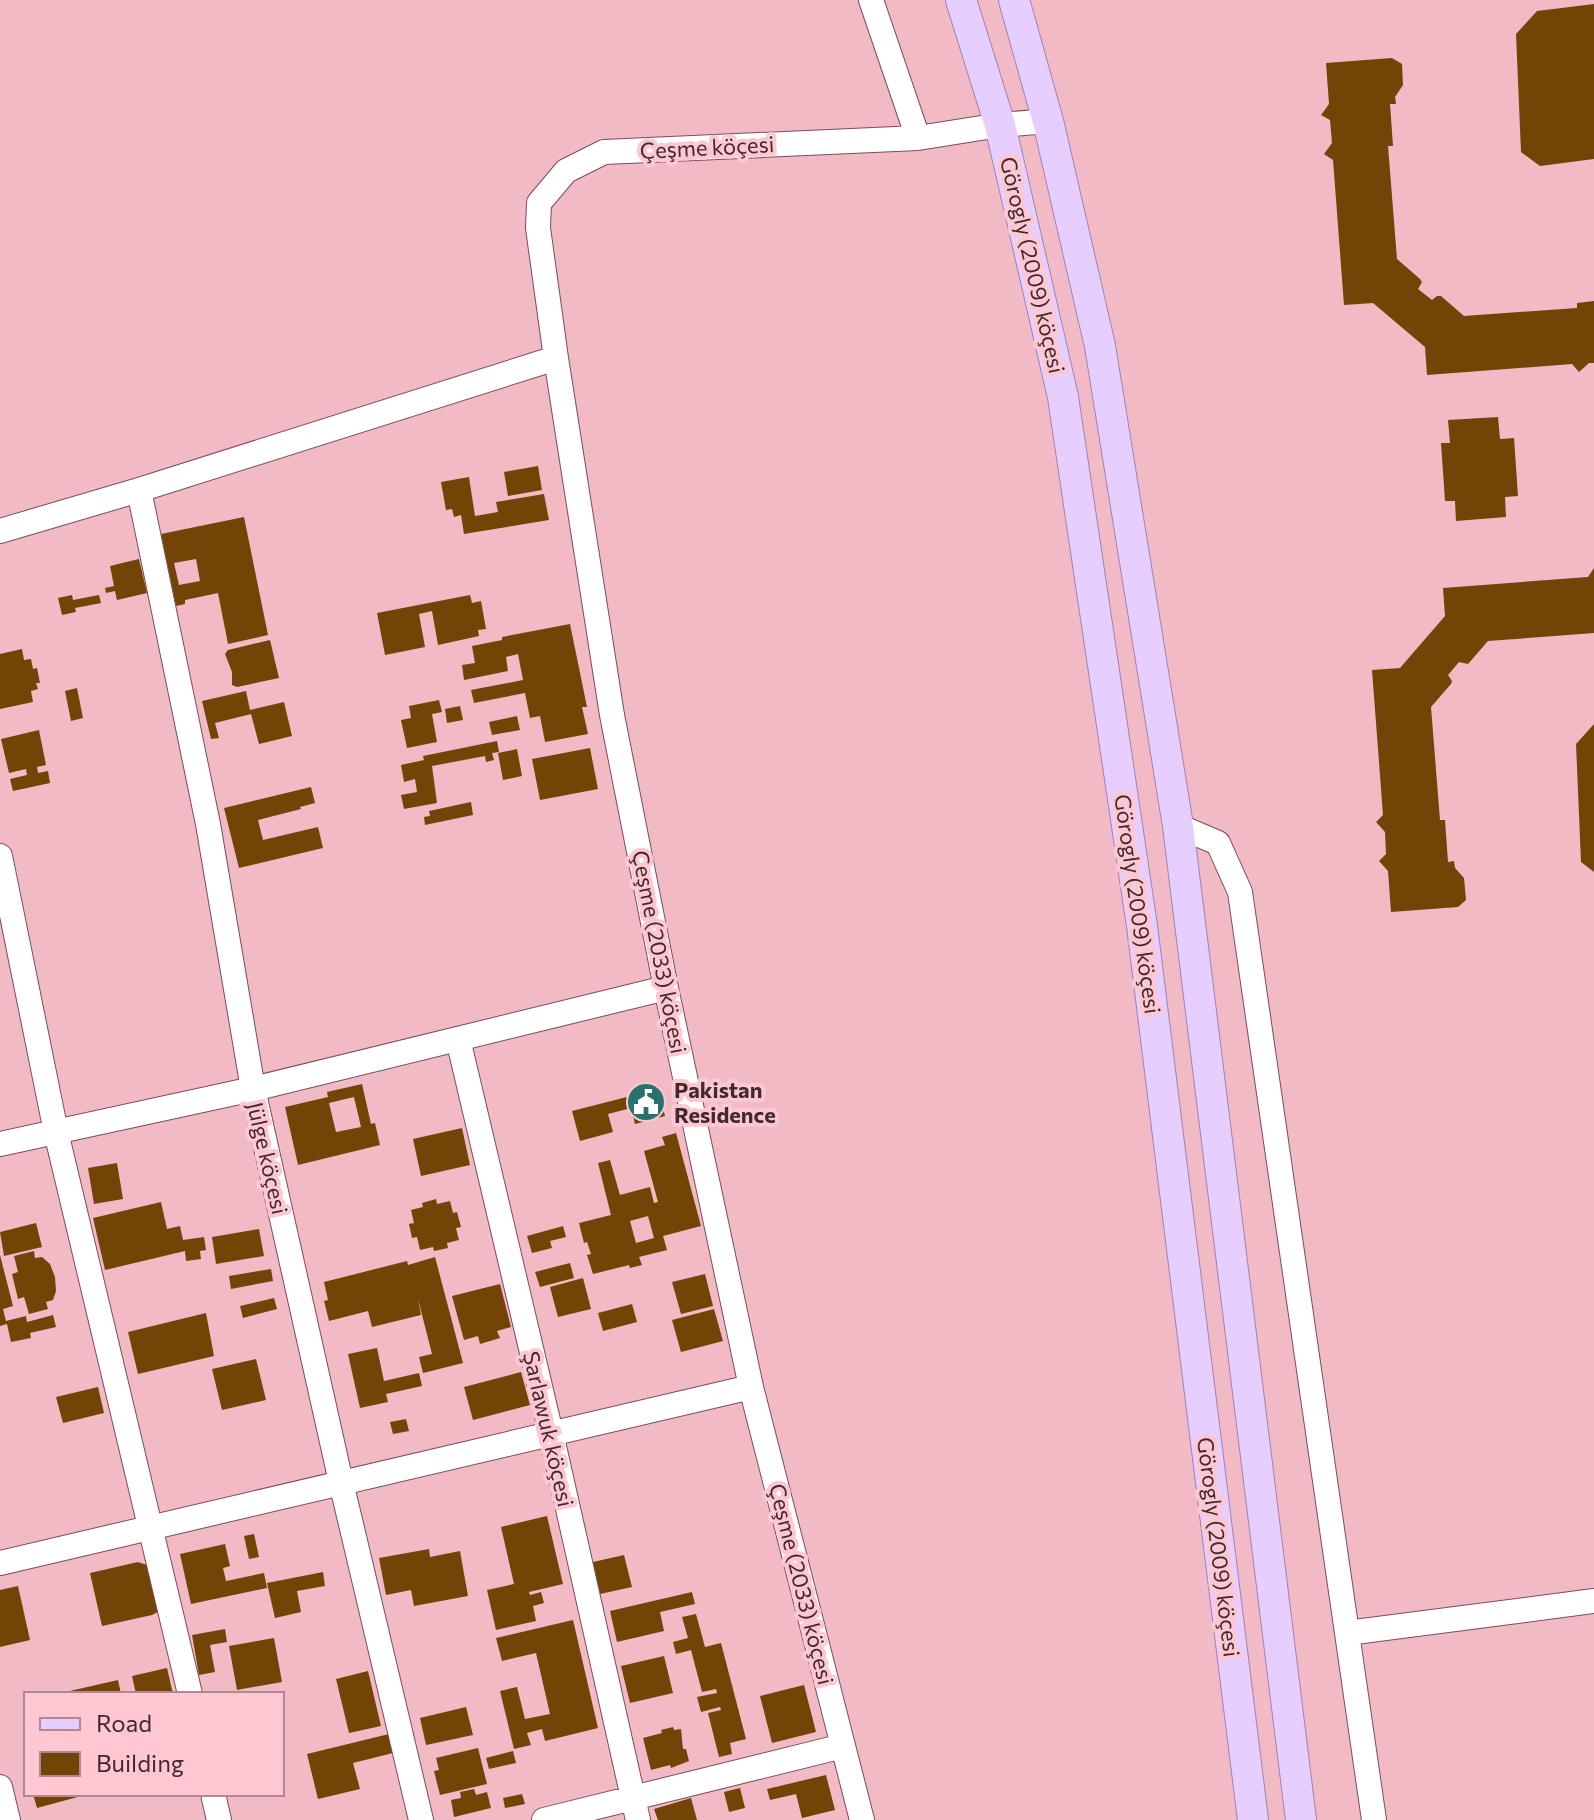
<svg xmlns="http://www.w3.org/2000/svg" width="1594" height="1820" font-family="Commissioner,sans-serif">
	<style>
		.building { fill: #724406; fill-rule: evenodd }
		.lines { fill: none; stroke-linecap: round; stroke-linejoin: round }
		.minor-casing { stroke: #7c4d57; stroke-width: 26 }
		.major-casing { stroke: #a080b5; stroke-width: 32 }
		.minor { stroke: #fff; stroke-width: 24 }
		.major { stroke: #e6cffe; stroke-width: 30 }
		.labels { text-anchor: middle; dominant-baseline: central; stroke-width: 8; stroke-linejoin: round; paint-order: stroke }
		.street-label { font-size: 22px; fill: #3f2a2e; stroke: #fec7d1 }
		.poi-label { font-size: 22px; font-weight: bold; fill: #3f2a2e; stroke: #fec7d1; text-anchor: start }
	</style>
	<rect width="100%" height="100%" fill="#f1bac4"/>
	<path class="building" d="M1594,4V159L1540,166L1521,152L1516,34L1537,11Z
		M1392,58L1402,64L1403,85L1395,97L1396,104H1390L1393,146H1388L1397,259L1420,279L1422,282L1418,289L1432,300L1437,296H1441L1464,316L1577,308V303L1594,301V363H1589L1579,372L1572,364L1427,375L1425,347L1373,303L1344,305L1333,160L1324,154L1332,143L1330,120L1321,115L1329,104L1326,63Z
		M1498,417L1500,439L1514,438L1518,496L1505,497L1506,517L1456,521L1455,501H1445L1441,443H1450L1448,420Z
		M538,466L542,490L508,496L504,472Z
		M469,477L475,516L498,512L496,502L544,494L549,520L464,534L461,515L454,517L452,509L446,510L441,482Z
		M244,517L268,635L228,644L218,593L185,600V604L176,606L161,534ZM196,559L200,581L179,585L174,563Z
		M139,559L147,593L117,600L115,591L106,593L105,588L114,586L110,566Z
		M1594,568V633L1488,641L1468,664L1459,662L1448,675L1452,681L1451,684L1431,707L1440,820H1445L1448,862L1454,861L1455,868L1464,878L1466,900L1458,907L1391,912L1388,871L1379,861L1386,854L1385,832L1376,822L1383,815L1372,670L1400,668L1445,616L1443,588L1588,577Z
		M72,595L73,600L99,595L101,603L75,608L76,612L62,615L58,598Z
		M470,595L472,603L481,601L486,629L478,630L479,636L438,645L432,611L419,614L425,647L385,655L377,613Z
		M570,624L587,707H582L588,734L545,742L540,716L530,718L525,693L474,703L471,690L523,680L518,654L506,657L508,671L464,680L462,665L475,663L472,646L502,640V637Z
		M270,640L279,678L237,687L232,685V672L225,654L228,650Z
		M22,649L24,660L31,659L33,669L37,668L40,683H36L38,689L31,691L33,702L0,709V654Z
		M77,688L83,718L71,721L65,691Z
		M246,691L250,710L284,702L292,736L259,744L251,714L215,723L219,738L211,739L202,701Z
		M439,700L442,712L432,714L437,742L407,748L401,720L411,718L409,706Z
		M460,706L463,720L447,723L445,709Z
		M517,716L520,730L492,735L489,722Z
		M1594,724V872L1581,862L1576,744Z
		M39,730L46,765L37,767L38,773L48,771L50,783L13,791L10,779L27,775L26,769L9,773L1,739Z
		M497,741L499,752L492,753L494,760L486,762L485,756L432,766L437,803L404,809L401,795L417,792L415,779L404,782L401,765L424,760L423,756Z
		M590,748L598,789L540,800L532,759Z
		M517,749L522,776L503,780L498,753Z
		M311,787L315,803L300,807L301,809L258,820L263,840L318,827L323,848L239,868L224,808Z
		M471,802L473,815L425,825L424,817L430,816L429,811Z
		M362,1084L371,1124L375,1123L380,1145L298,1165L285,1107L328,1097L327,1092ZM354,1097L361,1127L336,1132L329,1103Z
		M658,1089L665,1116L635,1124L631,1108L608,1114L613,1132L580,1141L572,1111Z
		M462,1128L470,1165L421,1176L413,1139Z
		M676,1133L701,1226L663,1236L667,1250L639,1257L642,1265L630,1268L629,1265L593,1274L587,1255L591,1254L587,1242L584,1243L579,1223L611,1215L598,1163L610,1160L620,1195L650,1187L654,1203L658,1202L644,1151L665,1145L662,1137ZM648,1216L654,1238L636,1243L630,1221Z
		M117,1163L123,1199L94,1204L88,1168Z
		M436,1199L437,1204L450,1201L453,1213L457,1212L461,1227L456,1228L459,1240L447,1243L448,1248L434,1251L433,1247L420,1250L417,1237L412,1238L409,1224L414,1223L411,1210L423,1207L422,1203Z
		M161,1202L167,1229L180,1226L183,1240L204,1237L206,1250L200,1251L201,1259L186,1261L185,1251L105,1270L93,1218Z
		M36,1223L42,1247L4,1256L0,1232Z
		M563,1226L566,1237L550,1241L552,1248L532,1253L527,1236Z
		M259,1229L264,1256L216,1264L212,1237Z
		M34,1251L35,1258L42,1257L50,1264L55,1277L56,1291L53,1300L46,1302L48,1309L29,1314L24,1297L18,1299L12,1274L18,1272L14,1256Z
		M0,1255L13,1306L3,1309L6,1321L26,1316L27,1322L53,1315L56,1327L30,1333L31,1338L11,1342L7,1324L0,1326Z
		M435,1257L463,1363L423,1373L419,1357L432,1354L418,1299L421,1315L372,1327L368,1311L329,1321L324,1301L328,1300L324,1282L407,1261L408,1265Z
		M570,1263L574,1278L540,1287L535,1272Z
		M271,1269L273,1281L231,1289L229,1276Z
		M705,1274L713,1306L681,1314L672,1282Z
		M583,1278L591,1309L558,1317L550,1287Z
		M500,1284L511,1327L497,1331L500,1338L480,1344L478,1336L464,1340L452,1296Z
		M274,1298L277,1309L243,1318L240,1306Z
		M632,1304L637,1322L603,1331L598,1313Z
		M714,1309L723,1341L681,1352L672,1320Z
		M206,1313L214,1356L138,1374L128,1332Z
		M377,1348L384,1381L419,1373L422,1386L386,1394L388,1402L360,1408L348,1354Z
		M256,1359L266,1400L222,1410L212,1369Z
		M521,1372L530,1405L473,1420L464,1387Z
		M98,1387L104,1413L63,1423L56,1397Z
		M406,1419L409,1431L393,1434L390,1422Z
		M547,1516L563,1584L529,1592L530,1595L541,1592L544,1603L533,1606L536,1621L496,1630L487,1590L514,1584L501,1527Z
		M254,1534L259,1557L249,1559L244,1536Z
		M225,1544L230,1566L223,1568L226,1581L264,1573L267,1588L191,1604L180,1554Z
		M429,1549L430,1557L460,1551L468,1596L414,1606L411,1590L386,1595L379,1558Z
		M624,1555L632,1587L600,1594L593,1562Z
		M138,1562L147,1565L160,1611L152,1615L102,1626L90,1573Z
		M323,1572L325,1586L297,1591L301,1612L275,1618L267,1583Z
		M18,1586L30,1640L0,1647V1590Z
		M692,1592L695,1604L660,1612L664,1631L617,1642L610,1611Z
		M696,1614L705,1647L721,1643L746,1739L730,1743L732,1754L719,1757L708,1713L721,1710L720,1707L701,1712L697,1697L717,1693L716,1689L702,1692L691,1650L676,1654L673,1642L688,1638L682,1617Z
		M573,1620L598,1728L545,1741L542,1729L527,1733L531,1745L514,1749L500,1691L517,1687L525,1719L550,1714L536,1653L502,1661L496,1638Z
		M225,1629L227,1642L210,1645L215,1672L199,1675L192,1635Z
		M274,1638L282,1682L237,1690L229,1646Z
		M664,1656L673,1693L630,1703L621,1666Z
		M167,1668L173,1694H136L132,1676Z
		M368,1671L381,1726L349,1733L336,1679Z
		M118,1680L121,1694H61V1693Z
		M804,1685L816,1732L772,1743L760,1696Z
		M466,1707L473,1735L426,1745L420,1718Z
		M673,1727L674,1730L681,1729L683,1749H686L689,1761L671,1768L670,1765L651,1770L643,1738L662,1733L661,1730Z
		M389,1734L393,1753L353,1763L360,1789L318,1799L307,1754Z
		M478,1748L487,1784L440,1795L434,1771L439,1770L436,1758Z
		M513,1751L516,1763L489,1769L486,1758Z
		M826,1775L835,1810L802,1818L796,1794L770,1800L767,1789Z
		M740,1788L745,1808L729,1812L724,1792Z
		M474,1789L476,1795L487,1792L491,1808L454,1817L451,1800L461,1798L460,1792Z
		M33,1794H85V1795L37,1808Z
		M522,1794L525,1804L505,1808L503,1798Z
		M691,1798L697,1820H658L654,1809Z"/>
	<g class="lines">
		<g class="minor-casing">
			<path id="minor" d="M871,0L918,138
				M139,490L208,824L253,1089L341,1482L421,1820
				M0,531L139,490L556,358
				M1178,826L1218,843L1240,892L1374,1820
				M0,856L56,1132L190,1694
				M458,1039L551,1433L638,1820
				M0,1144L253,1089L666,988
				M0,1563L751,1387
				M1347,1633L1594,1601
				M0,1787L8,1820
				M213,1794L219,1820
				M544,1820L843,1746
				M862,1820L751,1387L666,988L612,715L556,358L538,228L539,203L566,171L604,152L918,138L1000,125L1048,121"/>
		</g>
		<g class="major-casing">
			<path id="major" d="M961,0L1000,125L1063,397L1142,926L1253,1820
				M1014,0L1048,121L1100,346L1178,826L1301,1820"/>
		</g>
		<use href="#minor" class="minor"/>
		<use href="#major" class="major"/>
	</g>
	<defs>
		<g id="civic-disc" transform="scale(2)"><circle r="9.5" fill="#29726b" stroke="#fec7d1"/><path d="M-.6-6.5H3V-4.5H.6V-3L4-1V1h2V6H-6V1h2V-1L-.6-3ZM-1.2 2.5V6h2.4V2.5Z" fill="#fff"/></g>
	</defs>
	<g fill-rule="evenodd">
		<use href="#civic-disc" x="646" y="1102"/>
	</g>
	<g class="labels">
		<g class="street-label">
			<text transform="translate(707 147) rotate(-3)">Çeşme köçesi</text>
			<text transform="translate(1033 265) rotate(77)">Görogly (2009) köçesi</text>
			<text transform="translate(1138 904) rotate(82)">Görogly (2009) köçesi</text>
			<text transform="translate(660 952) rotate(79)">Çeşme (2033) köçesi</text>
			<text transform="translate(268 1158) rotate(77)">Jülge köçesi</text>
			<text transform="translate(549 1429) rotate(77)">Şarlawuk köçesi</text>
			<text transform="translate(1219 1547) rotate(83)">Görogly (2009) köçesi</text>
			<text transform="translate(802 1584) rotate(76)">Çeşme (2033) köçesi</text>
		</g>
		<g class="poi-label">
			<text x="674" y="1089">Pakistan<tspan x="674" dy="25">Residence</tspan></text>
		</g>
	</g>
	<rect x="24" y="1692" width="260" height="104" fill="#fec7d1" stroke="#b28890" stroke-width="2"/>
	<rect x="40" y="1718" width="40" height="12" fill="#e6cffe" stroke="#b28890" stroke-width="2"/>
	<text x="96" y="1732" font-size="24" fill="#3f2a2e">Road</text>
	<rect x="40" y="1752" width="40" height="24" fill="#724406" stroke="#b28890" stroke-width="2"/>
	<text x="96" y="1772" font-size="24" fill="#3f2a2e">Building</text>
</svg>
